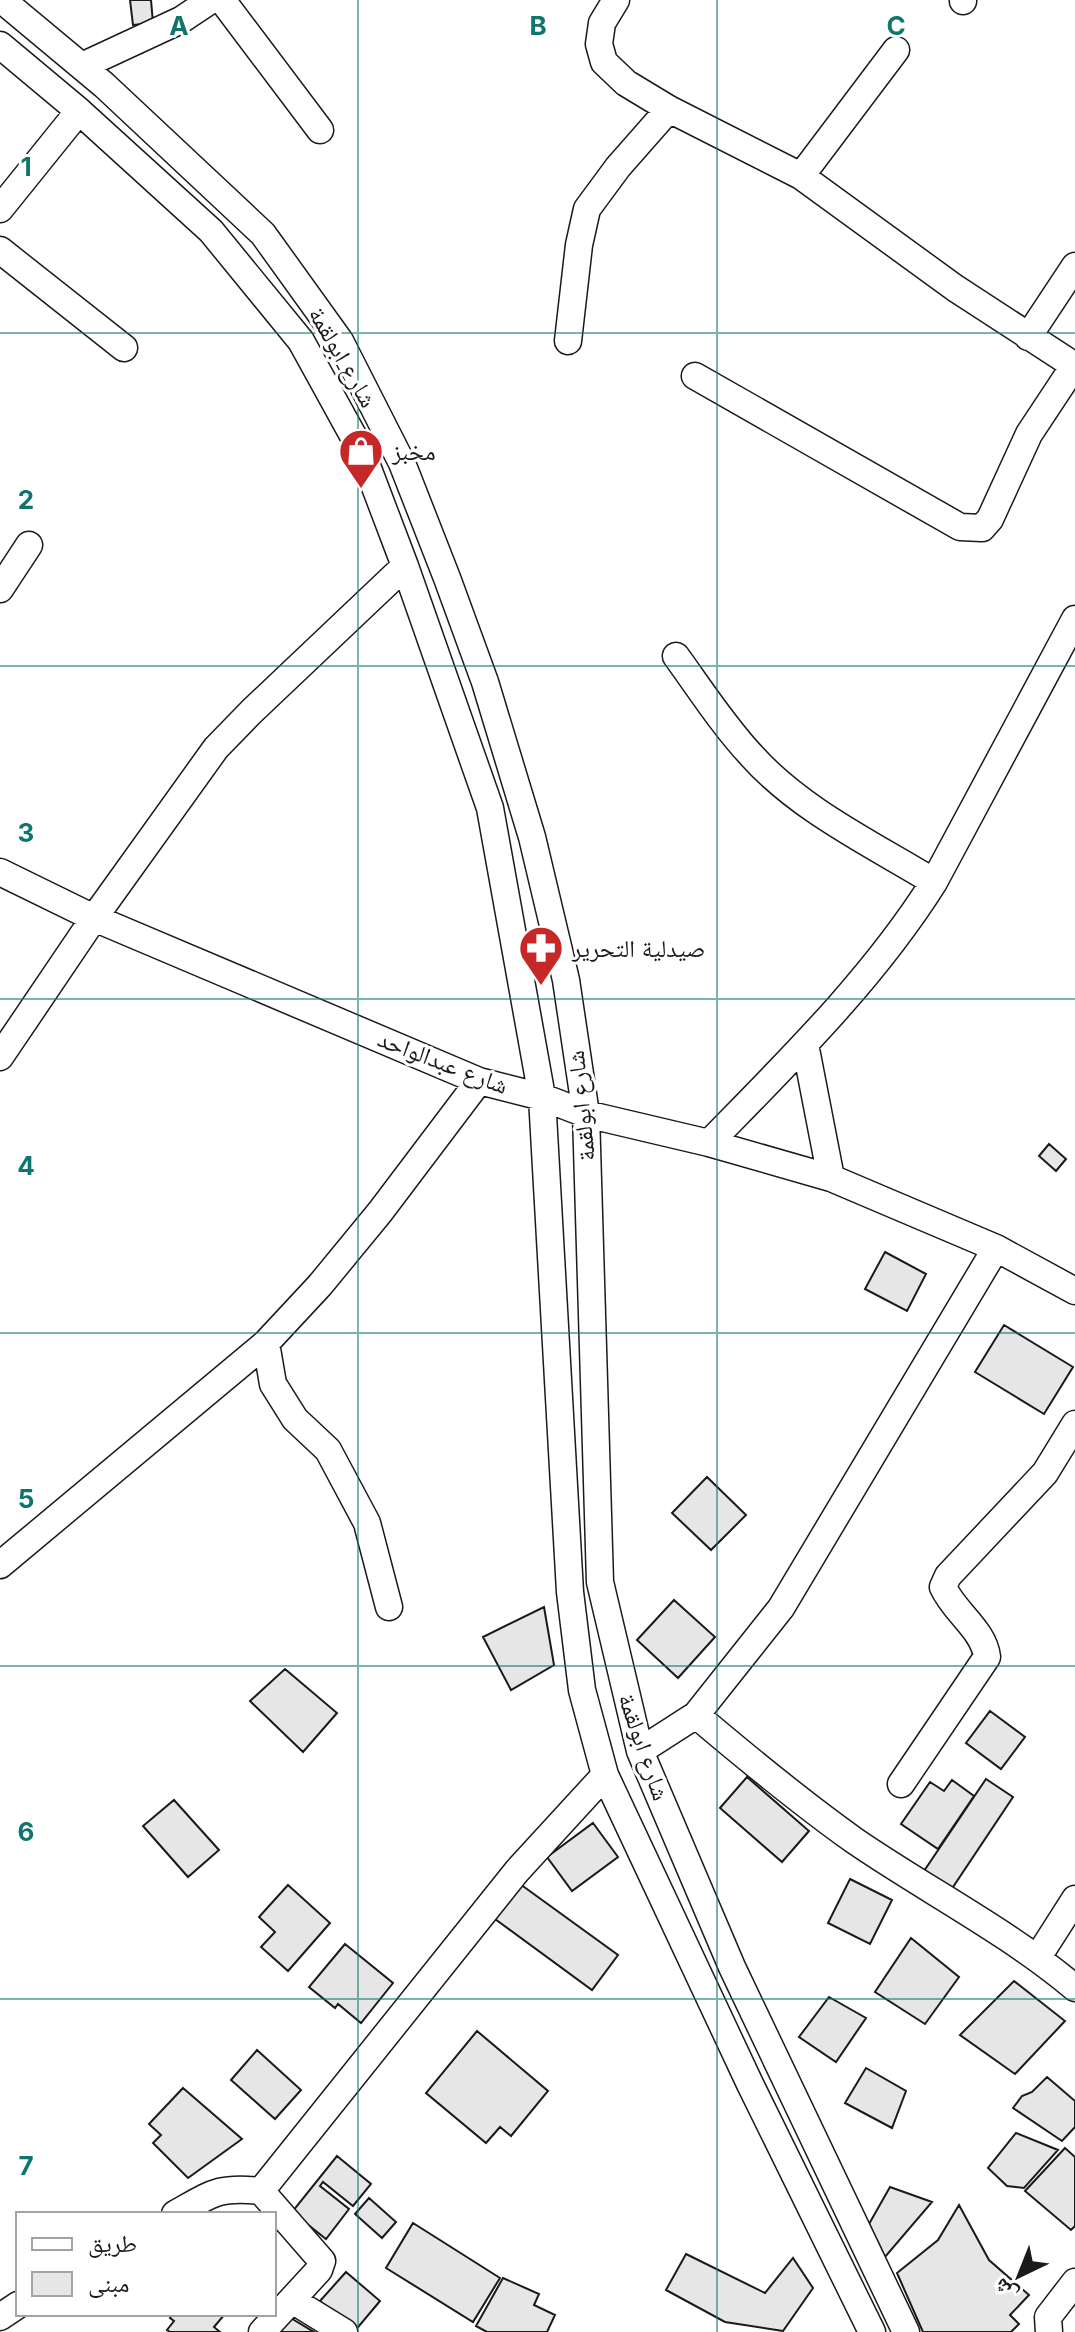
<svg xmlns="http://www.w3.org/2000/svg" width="1075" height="2332" font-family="Inter,'Noto Naskh Arabic',sans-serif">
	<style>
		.building { fill: #e6e6e6; stroke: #1a1a1a; stroke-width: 2 }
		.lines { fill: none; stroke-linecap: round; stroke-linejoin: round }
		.minor-casing { stroke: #1a1a1a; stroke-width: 29 }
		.minor { stroke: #fff; stroke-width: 26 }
		.grid { fill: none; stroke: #0f766e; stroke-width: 2; stroke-opacity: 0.55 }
		.labels { text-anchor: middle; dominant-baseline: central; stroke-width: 6; stroke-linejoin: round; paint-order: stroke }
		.street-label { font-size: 24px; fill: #1a1a1a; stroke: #fff }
		.poi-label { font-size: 24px; fill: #1a1a1a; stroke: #fff; text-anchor: start }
		.grid-label { font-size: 26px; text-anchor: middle; font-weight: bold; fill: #0f766e; stroke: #fff; stroke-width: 6; stroke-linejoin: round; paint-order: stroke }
	</style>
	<rect width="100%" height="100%" fill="#fff"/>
	<path class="building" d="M130,0H151L153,23L133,25Z
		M1049,1144L1066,1159L1056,1171L1039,1156Z
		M885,1252L926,1274L907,1311L865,1289Z
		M1004,1325L1073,1367L1044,1414L975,1372Z
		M707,1477L746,1515L711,1550L672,1513Z
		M674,1600L715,1637L678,1678L637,1640Z
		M544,1607L554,1665L511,1690L483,1637Z
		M285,1669L337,1713L303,1752L250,1701Z
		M990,1711L1025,1737L1001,1769L966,1743Z
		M747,1777L809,1831L782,1862L720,1808Z
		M986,1779L1013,1797L949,1893L922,1874Z
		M952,1780L974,1796L938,1849L901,1824L930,1782L944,1791Z
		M174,1800L219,1850L188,1877L143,1826Z
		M593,1823L618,1857L572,1891L547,1857Z
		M850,1879L892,1900L870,1944L828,1923Z
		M520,1884L618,1955L592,1990L495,1919Z
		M288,1885L330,1923L288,1971L261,1947L275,1932L259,1917Z
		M911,1938L959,1977L925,2024L875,1992Z
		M345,1944L393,1983L361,2023L338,2004L335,2008L309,1987Z
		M1014,1981L1065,2021L1015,2074L960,2035Z
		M829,1997L866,2018L836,2062L799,2037Z
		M477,2031L548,2091L511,2136L500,2127L486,2143L426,2093Z
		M257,2050L301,2090L275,2119L231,2080Z
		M866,2068L906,2091L892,2128L845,2103Z
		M1047,2077L1075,2101V2127L1062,2141L1013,2108L1022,2096L1032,2092Z
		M183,2088L242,2139L188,2178L153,2143L161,2135L149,2124Z
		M1016,2133L1058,2150L1024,2188L1007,2186L988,2168Z
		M1065,2148L1075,2157V2226L1071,2230L1025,2191Z
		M337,2156L371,2184L353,2206L323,2182L320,2186L349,2209L326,2239L292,2212Z
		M890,2187L932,2202L885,2257L869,2224Z
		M369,2198L396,2222L382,2238L355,2214Z
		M959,2205L989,2260L1029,2295L1010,2315L1019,2324L1011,2332H923L897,2273L938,2240Z
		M413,2223L500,2278L473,2322L386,2268Z
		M686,2254L765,2293L793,2258L813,2288L783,2331L725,2322L666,2290Z
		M346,2272L380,2301L354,2332L320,2301Z
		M503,2278L539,2294L534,2305L555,2315L547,2332H487L476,2326Z
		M173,2314H225L214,2327L220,2332H170L167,2330L174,2321L170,2318Z
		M289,2317L314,2332H274Z"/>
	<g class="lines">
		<g class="minor-casing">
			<path id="minor" d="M2,0L104,85L263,234L340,341L402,463L447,578L485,682L532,837L566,980L586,1114L600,1582L640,1751L732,1967L906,2332
				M222,0L320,130
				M616,0L602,23L599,44L604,62L626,83L669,109L801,176L955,288L1075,366
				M963,1V0
				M0,45L79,111L211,231L301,341L361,450L405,566L490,808L542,1097L570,1592L582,1690L605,1775L750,2084L872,2332
				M82,66L181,20L211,0
				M801,176L896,50
				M0,209L79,111
				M0,250L124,348
				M1028,337L1075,266
				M568,341L579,245L587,209L618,167L669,109
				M695,376L960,527L982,528L990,519L1029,434L1074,366
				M0,589L29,545
				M676,656C700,689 723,725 751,755C800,810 872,844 934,882
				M0,872L94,918L479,1081L542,1097L586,1114L709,1143L831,1178L996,1248L1075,1291
				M805,1044L831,1178
				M0,1057L94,918L216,748L251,712L405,566
				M709,1143C789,1061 873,979 934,882L1075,619
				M266,1343L273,1384L295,1419L328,1450L367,1523L389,1607
				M0,1565L266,1343L320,1285L380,1212L479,1081
				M696,1715C748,1759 800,1802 855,1841C928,1891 1007,1931 1075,1988
				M640,1751L696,1715L781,1608L996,1248
				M901,1784L987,1657C984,1630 954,1612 943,1587L948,1576L1045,1473L1075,1424
				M1038,1957L1075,1899
				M261,2191L322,2261L319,2270L262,2332
				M175,2214C211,2194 218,2186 261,2191L517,1871L605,1775
				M292,2300L344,2332
				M0,2317L18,2305
				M1049,2332L1048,2317L1075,2282"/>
		</g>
		<use href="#minor" class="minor"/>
	</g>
	<path class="grid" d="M358,0V2332M717,0V2332M0,333H1075M0,666H1075M0,999H1075M0,1333H1075M0,1666H1075M0,1999H1075"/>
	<defs>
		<g id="shop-pin" transform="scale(2.3)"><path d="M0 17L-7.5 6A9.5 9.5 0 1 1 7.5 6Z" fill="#c62828" stroke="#fff"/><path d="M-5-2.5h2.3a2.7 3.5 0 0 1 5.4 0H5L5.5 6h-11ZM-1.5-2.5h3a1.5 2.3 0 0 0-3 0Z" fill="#fff"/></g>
		<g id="pharmacy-pin" transform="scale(2.3)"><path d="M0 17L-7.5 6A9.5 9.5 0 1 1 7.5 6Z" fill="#c62828" stroke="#fff"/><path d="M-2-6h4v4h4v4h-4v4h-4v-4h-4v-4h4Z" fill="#fff"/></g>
	</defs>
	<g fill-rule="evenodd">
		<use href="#shop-pin" x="361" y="451"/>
		<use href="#pharmacy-pin" x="541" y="948"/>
	</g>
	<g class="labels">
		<g class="street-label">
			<text transform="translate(343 357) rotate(60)">شارع ابولقمة</text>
			<text transform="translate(443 1062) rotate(21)">شارع عبدالواحد</text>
			<text transform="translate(581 1106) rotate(-96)">شارع ابولقمة</text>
			<text transform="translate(644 1747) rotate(71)">شارع ابولقمة</text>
		</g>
		<g class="poi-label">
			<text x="392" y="451">مخبز</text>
			<text x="572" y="948">صيدلية التحرير</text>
		</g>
	</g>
	<g class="grid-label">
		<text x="179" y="35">A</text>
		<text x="538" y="35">B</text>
		<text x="896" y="35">C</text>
		<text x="26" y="176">1</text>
		<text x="26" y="509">2</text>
		<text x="26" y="842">3</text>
		<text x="26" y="1175">4</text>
		<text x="26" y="1508">5</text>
		<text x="26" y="1841">6</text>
		<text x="26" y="2175">7</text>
	</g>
	<rect x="16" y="2212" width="260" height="104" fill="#ffffff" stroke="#a3a3a3" stroke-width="2"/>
	<rect x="32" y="2238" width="40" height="12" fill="#ffffff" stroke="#a3a3a3" stroke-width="2"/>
	<text x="88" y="2252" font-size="24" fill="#1a1a1a">طريق</text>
	<rect x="32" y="2272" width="40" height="24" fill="#e6e6e6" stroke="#a3a3a3" stroke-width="2"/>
	<text x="88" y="2292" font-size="24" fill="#1a1a1a">مبنى</text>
	<g transform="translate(1019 2276) rotate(223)" stroke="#ffffff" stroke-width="6" paint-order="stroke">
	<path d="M0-6L14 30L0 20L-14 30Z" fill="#1a1a1a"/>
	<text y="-12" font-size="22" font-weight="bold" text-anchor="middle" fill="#1a1a1a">ش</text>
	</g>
</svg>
